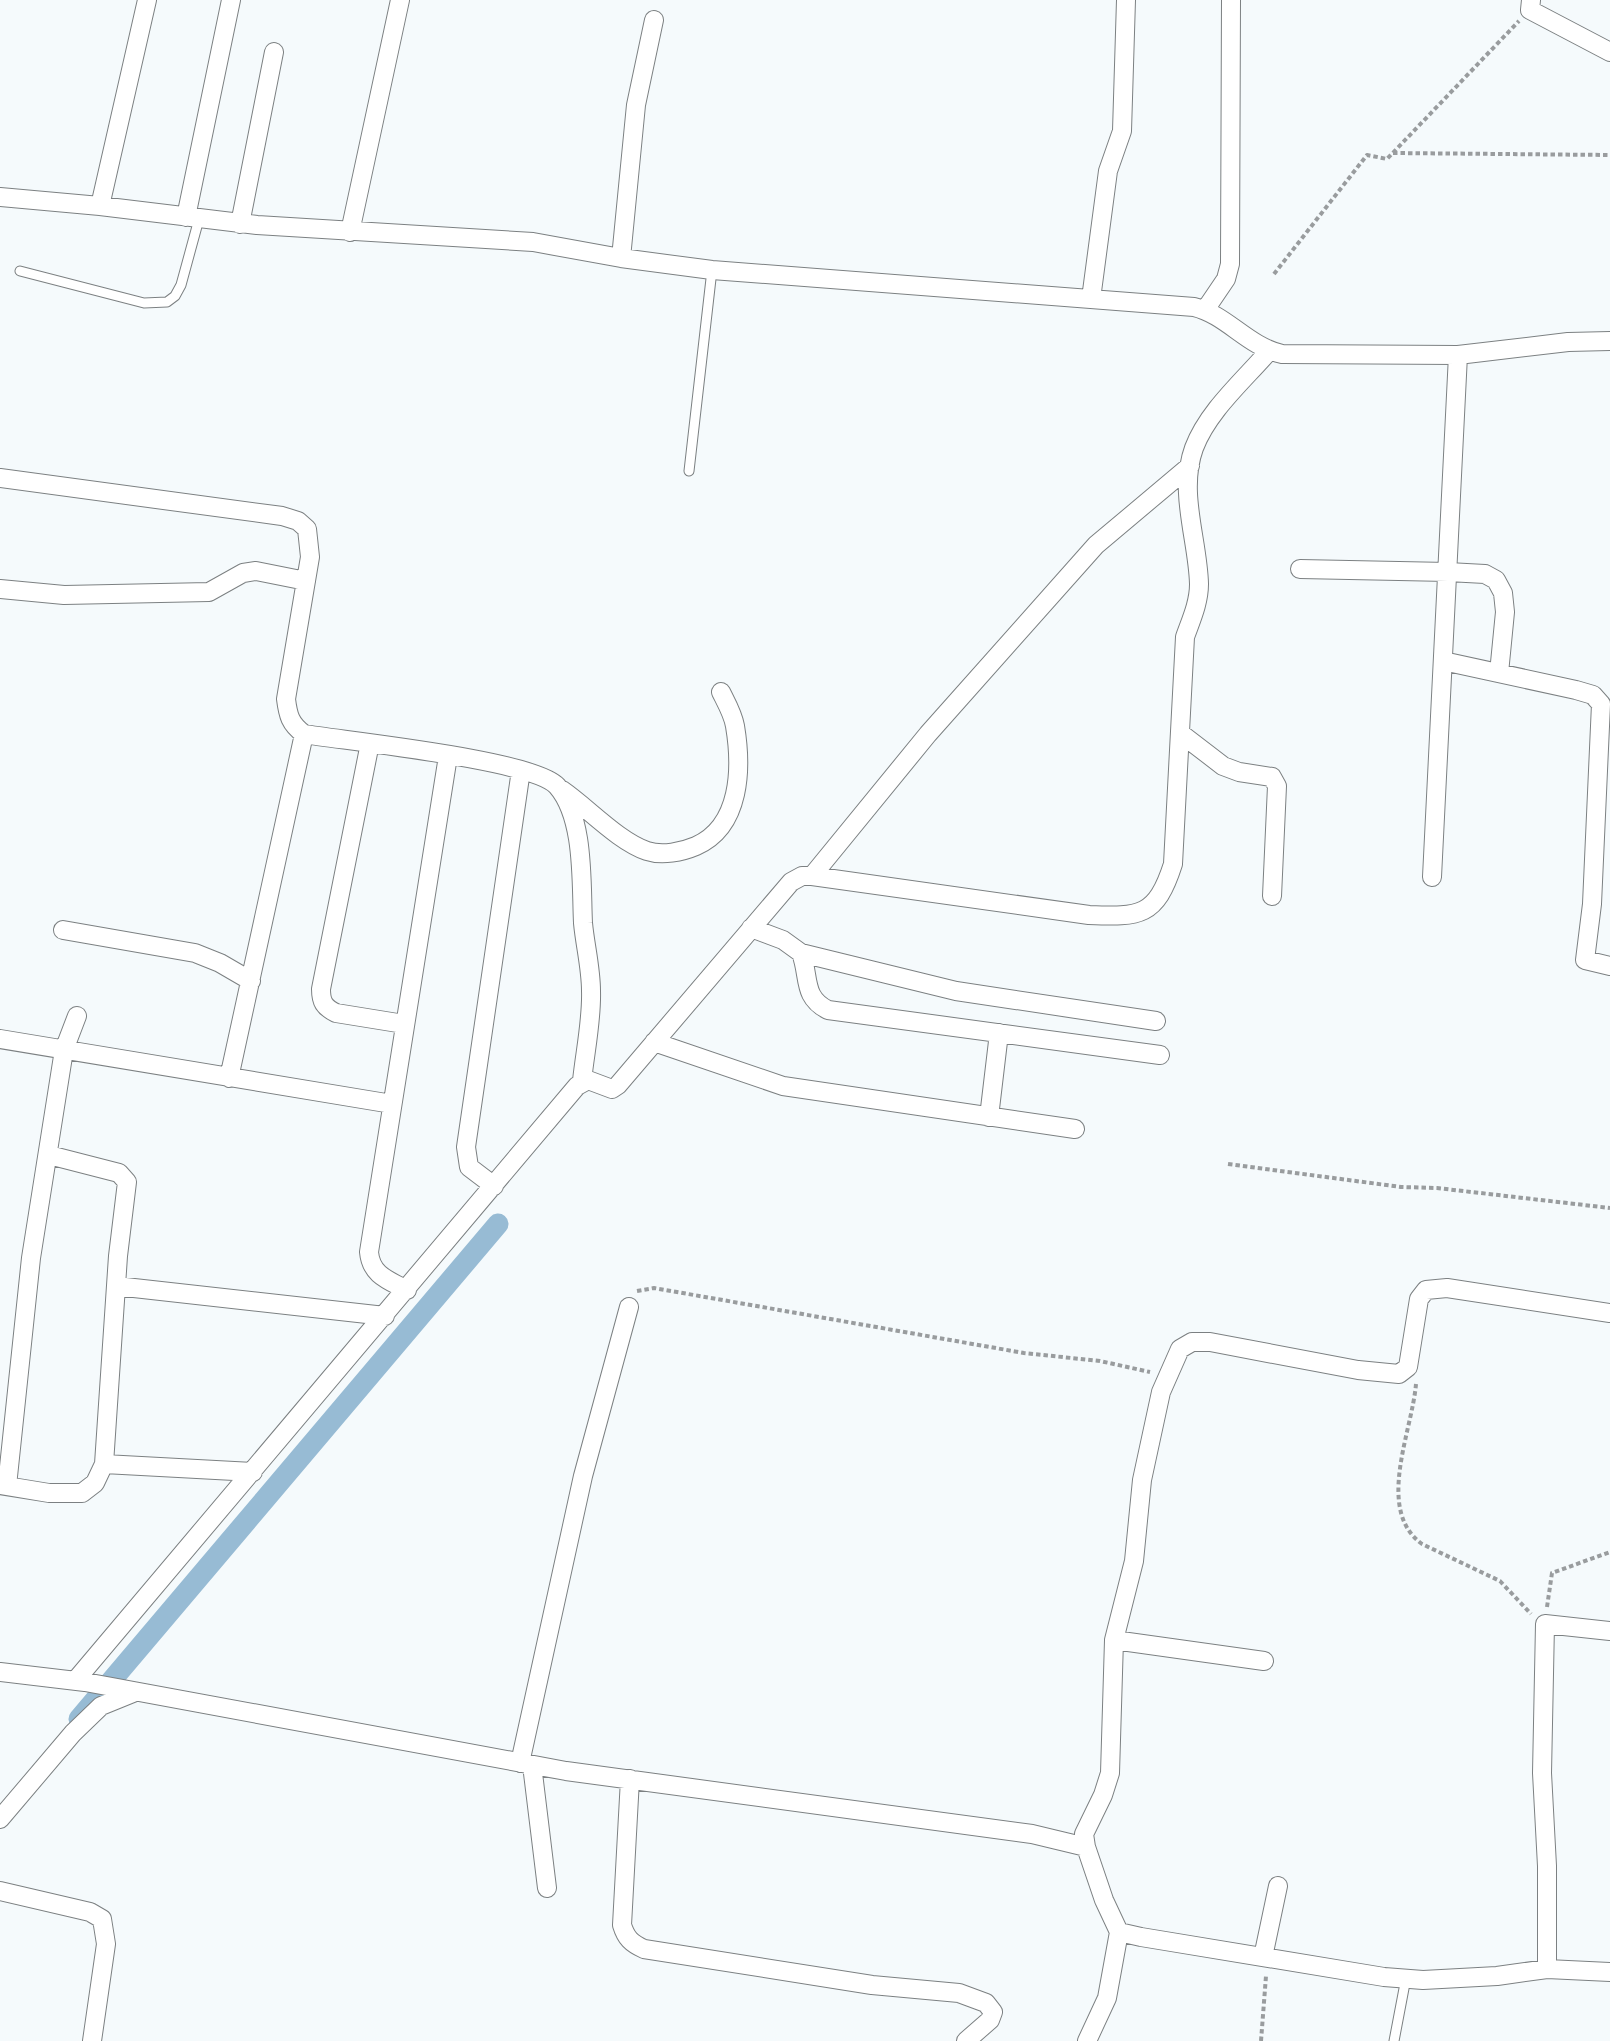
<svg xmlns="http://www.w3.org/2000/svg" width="1610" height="2041" font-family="'PT Sans Narrow',sans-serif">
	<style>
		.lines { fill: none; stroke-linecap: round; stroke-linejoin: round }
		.canal { stroke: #97bbd4; stroke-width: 21 }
		.lane-casing { stroke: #7c8082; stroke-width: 11 }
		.street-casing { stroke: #7c8082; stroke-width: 20 }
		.path { stroke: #999c9e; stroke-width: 4; stroke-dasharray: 4.5 3; stroke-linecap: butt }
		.lane { stroke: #fff; stroke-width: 9 }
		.street { stroke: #fff; stroke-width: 18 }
	</style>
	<rect width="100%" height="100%" fill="#f5fafc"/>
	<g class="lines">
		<path class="canal" d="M79,1719L498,1224"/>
		<g class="lane-casing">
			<path id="lane" d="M20,271L144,303L167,302L175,296L181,285L199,219
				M689,471L712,270
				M1394,2041L1406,1978"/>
		</g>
		<g class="street-casing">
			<path id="street" d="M1531,0L1530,10L1610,52
				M0,197L100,206L257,225L533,242L621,258L712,270L1194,307C1227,315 1247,346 1282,354L1458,355L1568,342L1610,341
				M100,206L147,0
				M186,217L231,0
				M240,224L274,52
				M350,232L400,0
				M621,258L636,105L654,20
				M1091,299L1108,171L1122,131L1126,0
				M1205,310L1226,279L1230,264L1231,0
				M0,478L282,516L298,521L307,529L310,557L286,699C288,715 290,724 304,734C346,741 534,760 557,786C585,818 581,883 583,923C585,945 591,968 591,991C592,1020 585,1052 582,1081
				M1300,569L1448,572L1485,574L1496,580L1503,593L1505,612L1499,673
				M0,589L64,595L209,592L243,573L256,571L306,581
				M1443,661L1576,690L1593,695L1601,704L1592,904L1585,960L1610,966
				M1180,733L1223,766L1239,772L1272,777L1277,786L1272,896
				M370,743L321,989C321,1002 324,1007 336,1013L404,1024
				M562,790C588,808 618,841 647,851C662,856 682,852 696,846C741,826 742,768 735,726C733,714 726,702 721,692
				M812,876L928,734L1096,545L1190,466
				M1432,877L1458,355
				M751,928L783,940L801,953C810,977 802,997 828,1010L1160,1055
				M63,930L195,953L220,963L251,981
				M801,953L956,991L1156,1021
				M0,1039L392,1104
				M654,1042L783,1086L1075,1129
				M229,1078L304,734
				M989,1117L999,1033
				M494,1186L469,1167L466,1147L521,770
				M116,1286L385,1316
				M407,1290C388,1280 371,1275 369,1252L448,756
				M104,1464L253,1472
				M0,1485L49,1493H82L95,1483L104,1464L118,1256L127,1182L119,1173L49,1155
				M7,1486L31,1258L64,1050L77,1016
				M1114,1640L1264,1661
				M0,1672L85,1682L566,1771L1032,1834L1086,1847L1104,1900L1119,1932L1141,1937L1384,1977L1423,1980L1497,1976L1547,1969L1610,1972
				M75,1681L577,1086L588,1080L612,1089L618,1085L791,882L802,876H812L1089,915C1140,917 1156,917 1173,864L1185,637C1191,620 1199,603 1199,584C1198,540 1178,492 1194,448C1208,411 1243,381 1269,351
				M520,1763L583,1476L629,1307
				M532,1765L547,1888
				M630,1779L622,1925C626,1938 631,1943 644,1949L872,1985L959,1993L986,2003L993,2012L990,2020L966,2041
				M0,1819L73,1733L101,1706L133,1693
				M1086,1847L1084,1834L1103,1795L1110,1773L1114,1640L1134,1561L1142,1480L1161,1392L1180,1349L1192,1342H1210L1358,1370L1399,1374L1408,1367L1419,1299L1426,1290L1447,1288L1610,1313
				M0,1891L90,1912L102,1919L106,1944L92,2041
				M1263,1957L1278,1886
				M1547,1969V1866L1542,1773L1545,1624L1610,1631
				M1087,2041L1107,1998L1119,1932"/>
		</g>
		<path class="path" d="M1393,153L1610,155
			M1274,274L1367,155L1387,159L1519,21
			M1228,1164L1401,1187L1437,1188L1610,1208
			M637,1291L654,1288L1024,1353L1100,1361L1150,1372
			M1416,1384C1412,1432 1375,1510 1422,1544L1500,1581L1531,1614
			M1547,1607L1552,1573L1610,1552
			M1261,2041L1266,1976"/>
		<use href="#lane" class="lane"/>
		<use href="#street" class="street"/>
	</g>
</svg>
